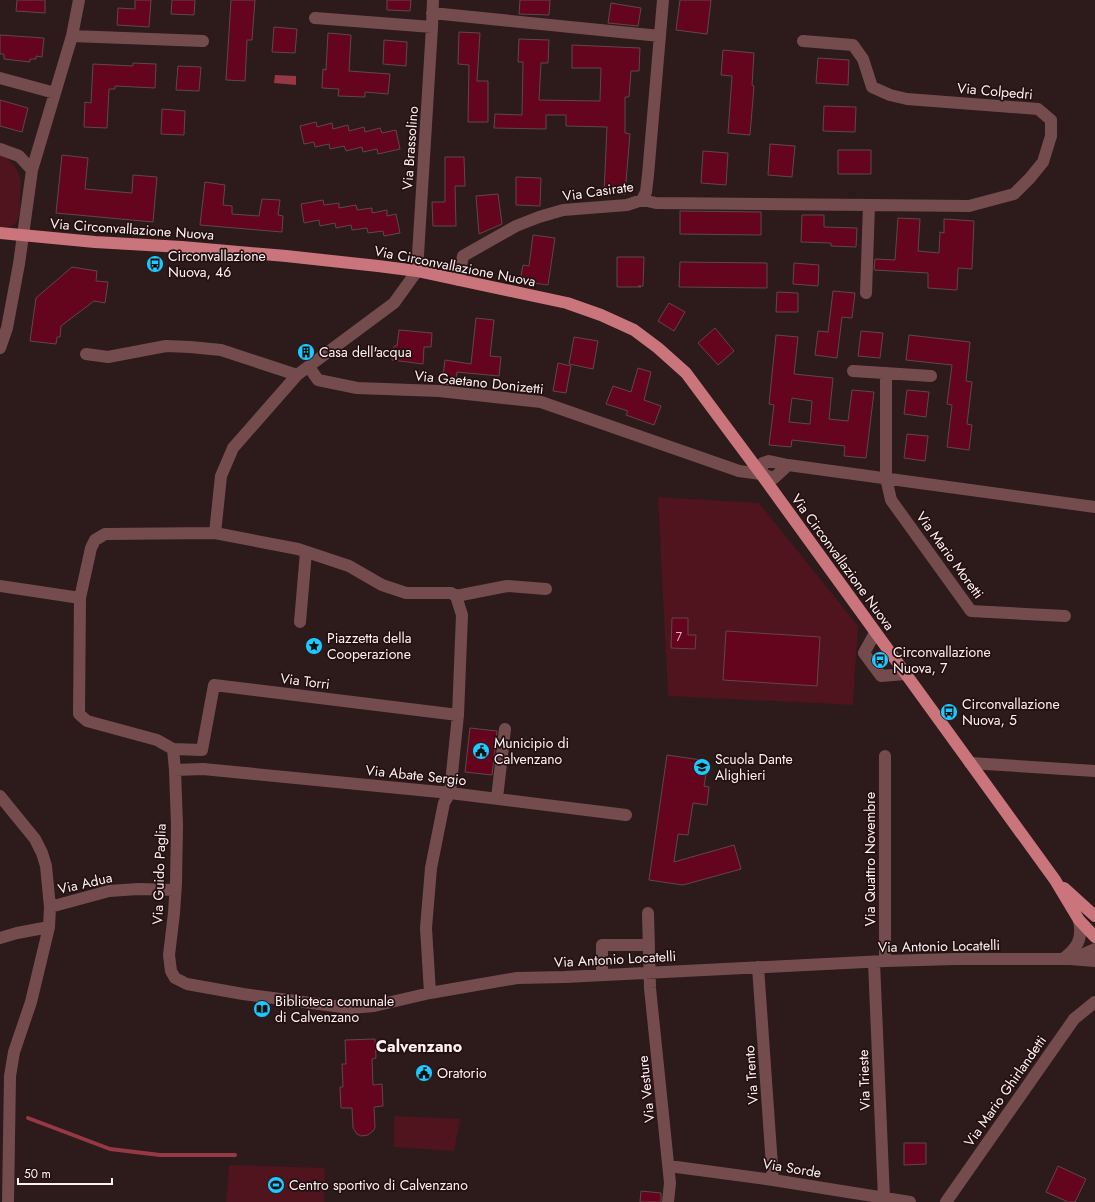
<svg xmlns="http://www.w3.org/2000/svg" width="1095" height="1202" font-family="Jost,sans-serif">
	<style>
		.green { fill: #4f141d }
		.water { fill: #963944 }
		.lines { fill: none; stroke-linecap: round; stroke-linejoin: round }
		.stream { stroke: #963944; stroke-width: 4 }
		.building { fill: #65051d; stroke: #5d4848; fill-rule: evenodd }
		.minor { stroke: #754c4e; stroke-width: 12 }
		.major { stroke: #ca757b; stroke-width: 12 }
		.labels { text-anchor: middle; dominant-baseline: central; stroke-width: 3.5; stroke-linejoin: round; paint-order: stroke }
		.number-label { font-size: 12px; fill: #d8b6bd }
		.street-label { font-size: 14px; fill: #fff1f2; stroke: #231112 }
		.poi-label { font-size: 14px; fill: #fff1f2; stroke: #231112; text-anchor: start }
		.quarter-label { font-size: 16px; font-weight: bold; fill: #fff1f2; stroke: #231112 }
	</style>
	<rect width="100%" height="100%" fill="#2d1a1b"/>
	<path class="green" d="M0,154C9,158 17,167 20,177C22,183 20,191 20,196C20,213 22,229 0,227Z
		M658,497L759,503L858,626L853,705L668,696Z
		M394,1116L460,1119L454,1151L394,1147Z
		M229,1165L325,1168L324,1202H226Z"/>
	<path class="water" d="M275,75L296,76V85L274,83Z"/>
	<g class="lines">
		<path class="stream" d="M28,1118L110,1149L160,1155H235"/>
	</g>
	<path class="building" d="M17,0H45V13L16,11Z
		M135,0H151L149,27L117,25L118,8L135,9Z
		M172,0H195L194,15L171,14Z
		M231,0H255L252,40H247L245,81L226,80Z
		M387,0H411L410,11L387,10Z
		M520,0H550L549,15L519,14Z
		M680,0H711L707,34L676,30Z
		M611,3L641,8L638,26L608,23Z
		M274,27L297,29L295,53L272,52Z
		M459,32L480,33L477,81H488V122H468L469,65L458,64Z
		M328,33L351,35L349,71L390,74L388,94L365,92V97L338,96L339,89L322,88L323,69L326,70Z
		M0,35L44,38L42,57L36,56V59H30V62L4,59V54H0Z
		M519,39L549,40L548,63H541L539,100L600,101L601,68H572V45L640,48L639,71H631L629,97H625V133L630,134L625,194L604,193L607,127L566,126V115H546V129L494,128L495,114L522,115L523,62H518Z
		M384,40L407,42L406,66L383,64Z
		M723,50L754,53L752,85L754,86L750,135L728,133L732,76L721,75Z
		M818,58L849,60L848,85L816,83Z
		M133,63L156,64L155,88L115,86V89H109L107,128L84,127L85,102L91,103L93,64L133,66Z
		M178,66L201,67L199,91L176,90Z
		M0,100L28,108L22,132L0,126Z
		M824,106L856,107L855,132L823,131Z
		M162,109L185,111L184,135L161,134Z
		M316,122L317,127L332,123L333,129L348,125L349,131L364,127L365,132L380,128L382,133L396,130L400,149L378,154L377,149L363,152L362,147L346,151L344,146L330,149L329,144L315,147L314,142L304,144L300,126Z
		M770,144L795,146L792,177L768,175Z
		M838,150H871V174H838Z
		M703,151L728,153L726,185L701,183Z
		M62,155L88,158L85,189L132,193L133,175L157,177L153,222L56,213Z
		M445,157H464L465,186H455L456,226H433L432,202H445Z
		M516,177L541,178L540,206L516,205Z
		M205,182L225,185L223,205L232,206V214L259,216L262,199L280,200L278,215L283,216L282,232L200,225Z
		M498,194L502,224L479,234L476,196Z
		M323,200L324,205L339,203V208L356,205L357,210L372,208V213L387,210V216L396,214L400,233L384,236L383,231L368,233L367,228L352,230L351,225L336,228L335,223L320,226L319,220L304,223L301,204Z
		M680,211L761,212V235L680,234Z
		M802,215H824V227L857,228L856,247L831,246V243L801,242Z
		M898,218L920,219L918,251L939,253L940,232L944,233V219L974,221L972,269L958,268L957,290L928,288V273L874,270L875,259L895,260Z
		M533,235L555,238L548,285L520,281L523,265L529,266Z
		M617,257H644L643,286H638L641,287H617Z
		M680,262L767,263V288L679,287Z
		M794,263L819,265L818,286L793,284Z
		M72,267L97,271L96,281L108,282L105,303L94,301L61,326L60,337H57L56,344L30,341L36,298Z
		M833,291L855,293L852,318L842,317L837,358L815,355L818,331L828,332Z
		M777,292L798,293V312H776Z
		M669,303L685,312L674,331L658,321Z
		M476,318L494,320L490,356L501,357L499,376L457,372L455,385L442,384L445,360L471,364Z
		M715,328L734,351L718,365L698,343Z
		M399,330L432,333L431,347H424L423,364L392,360L394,346H397Z
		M861,331L883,333L880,358L858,356Z
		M776,335L798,337L794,374L833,378L829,419L848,421L852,390L874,392L866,458L844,456L845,446L792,440L791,447L769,445L774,405L769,404ZM792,398L812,401L810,424L789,422Z
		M909,335L970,342L966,381L972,382L967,424L972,425L969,450L947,447L952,405L947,404L952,365L906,360Z
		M574,337L598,341L593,369L569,364Z
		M558,363L571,366L566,393L553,391Z
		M638,368L651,372L644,400L661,406L654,425L626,415L628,411L606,404L613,386L631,392Z
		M907,390L929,392L926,417L904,414Z
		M907,434L928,436L925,461L904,458Z
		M672,618H688V635H696L695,649L671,648Z
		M726,631L820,637L817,686L723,680Z
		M470,728L497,731L492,775L465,772Z
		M667,755L708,761L704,786L709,787L707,805L693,803L688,835L678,834L674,862L734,845L741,869L683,885L649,880Z
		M375,1039L376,1058L372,1059L373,1085L382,1084L383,1106L374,1107L375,1127L374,1130L368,1135L361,1136L357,1134L353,1128L352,1108H341L340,1087H343L342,1064H346L345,1040Z
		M904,1143H926V1164L904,1165Z
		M1058,1166L1086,1179L1075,1202H1068L1046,1192Z
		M641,1191L661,1193V1202H640Z"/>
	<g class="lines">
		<path class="minor" d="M432,13L660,36
			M315,18L432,27
			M72,36L203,41
			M803,41L853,45L863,59L872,87L890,95L907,99L1038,109L1051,120V136L1043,162L1030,178L1014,194L969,206L869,205
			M0,78L55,93
			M0,149L19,156L32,170L19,264L7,328L0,348
			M32,170L72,36L79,0
			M642,200L646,192L648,175L663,0
			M458,280L463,256L516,226L539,217L563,210L627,205L642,200L656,203L869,205L866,293
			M86,354L108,357L166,346L190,347L221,350L297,375
			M309,367L318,380L357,388L439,391L541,402L739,471L761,474L774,478L788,465
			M853,371L931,376
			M886,373V478L891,500L971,611L1065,616
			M761,474L763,463L769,461L788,465L1095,507
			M215,533L221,476L233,448L297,375L394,303L417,271L432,27L433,0
			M0,586L80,598
			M456,596L451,593H406L382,585L349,566L298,549L215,533L105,534L95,540L91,548L80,598L79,714L87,721L157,740L173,749L202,750L214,685L458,715
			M456,596L507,586L546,589
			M300,622L306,552
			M875,633L864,653L881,676L905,674
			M173,749L175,770L177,825L176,883L174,913L169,955L171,971L175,978L187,984L243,994L350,1008L374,1006L430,993L517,978L565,977L885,961L956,959H1070L1095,961
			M970,763L1095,771
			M175,770L203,769L450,793L626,815
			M0,796L35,839L42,853L46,866L50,907L49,927L31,1002L14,1052L10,1076L8,1202
			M497,798L505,729
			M50,907L109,891L138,889L175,890
			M648,913L650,988L670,1183L668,1202
			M0,938L17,933L49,927
			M1075,958L1095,949
			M1063,959C1077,948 1083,940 1079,920
			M885,961V756
			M874,962L884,1198
			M758,967L773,1180
			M602,975V945H649
			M430,993L426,928L431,868L444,803L450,793L458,715L462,615L456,596
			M669,1166L773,1180L910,1202
			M946,1202L1074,1019L1095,1002"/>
		<path class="major" d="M0,233L95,242L182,247L286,256L378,266L417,271L567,303L601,315L634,330L658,348L686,373L761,474L1055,880L1079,920L1095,937
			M1064,888L1095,916"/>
	</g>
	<defs>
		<g id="bus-disc" transform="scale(0.9)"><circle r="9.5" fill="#20c9fd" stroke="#231112"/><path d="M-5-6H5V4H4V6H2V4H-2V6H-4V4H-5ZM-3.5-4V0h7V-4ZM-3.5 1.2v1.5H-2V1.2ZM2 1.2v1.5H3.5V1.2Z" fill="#111"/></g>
		<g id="building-disc" transform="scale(0.9)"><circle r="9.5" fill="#20c9fd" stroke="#231112"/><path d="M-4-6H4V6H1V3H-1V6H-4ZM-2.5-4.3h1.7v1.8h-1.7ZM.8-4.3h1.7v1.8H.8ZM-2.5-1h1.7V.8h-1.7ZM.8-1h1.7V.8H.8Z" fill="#111"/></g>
		<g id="sight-disc" transform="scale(0.9)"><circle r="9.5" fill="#20c9fd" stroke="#231112"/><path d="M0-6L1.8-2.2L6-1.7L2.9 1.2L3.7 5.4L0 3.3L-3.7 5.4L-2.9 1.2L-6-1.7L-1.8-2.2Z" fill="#111"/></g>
		<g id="civic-disc" transform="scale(0.9)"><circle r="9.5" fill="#20c9fd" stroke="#231112"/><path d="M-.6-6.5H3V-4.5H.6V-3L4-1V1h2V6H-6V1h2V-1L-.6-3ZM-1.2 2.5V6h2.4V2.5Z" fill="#111"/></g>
		<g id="school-disc" transform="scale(0.9)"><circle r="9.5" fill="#20c9fd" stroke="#231112"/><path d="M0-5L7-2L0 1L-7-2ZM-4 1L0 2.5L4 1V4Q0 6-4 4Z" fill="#111"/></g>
		<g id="library-disc" transform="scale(0.9)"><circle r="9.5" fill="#20c9fd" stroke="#231112"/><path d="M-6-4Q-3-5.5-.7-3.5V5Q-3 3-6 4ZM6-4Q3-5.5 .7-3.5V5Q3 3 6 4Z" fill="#111"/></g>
		<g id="stadium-disc" transform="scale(0.9)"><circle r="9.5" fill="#20c9fd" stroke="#231112"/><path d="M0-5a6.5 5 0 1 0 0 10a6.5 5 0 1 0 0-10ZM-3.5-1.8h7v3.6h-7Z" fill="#111"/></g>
	</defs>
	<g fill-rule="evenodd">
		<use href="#bus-disc" x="155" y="264"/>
		<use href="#building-disc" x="306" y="352"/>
		<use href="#sight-disc" x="314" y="646"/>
		<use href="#bus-disc" x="880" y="660"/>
		<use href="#bus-disc" x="949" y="712"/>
		<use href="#civic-disc" x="481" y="751"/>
		<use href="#school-disc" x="702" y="767"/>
		<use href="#library-disc" x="262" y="1009"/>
		<use href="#civic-disc" x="424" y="1073"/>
		<use href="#stadium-disc" x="276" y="1185"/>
	</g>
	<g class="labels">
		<g class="number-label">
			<text x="679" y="637">7</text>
		</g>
		<g class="street-label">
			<text transform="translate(995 91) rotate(5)">Via Colpedri</text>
			<text transform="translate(410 148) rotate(-86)">Via Brassolino</text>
			<text transform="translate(598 191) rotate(-8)">Via Casirate</text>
			<text transform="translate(132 229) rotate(4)">Via Circonvallazione Nuova</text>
			<text transform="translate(455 266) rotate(11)">Via Circonvallazione Nuova</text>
			<text transform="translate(479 382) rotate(6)">Via Gaetano Donizetti</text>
			<text transform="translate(950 555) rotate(54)">Via Mario Moretti</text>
			<text transform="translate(843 562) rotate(54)">Via Circonvallazione Nuova</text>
			<text transform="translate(305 681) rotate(7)">Via Torri</text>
			<text transform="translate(416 775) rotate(6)">Via Abate Sergio</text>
			<text transform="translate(870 859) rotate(-90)">Via Quattro Novembre</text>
			<text transform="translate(159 874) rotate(-88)">Via Guido Paglia</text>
			<text transform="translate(85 883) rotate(-13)">Via Adua</text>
			<text transform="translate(939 946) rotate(-1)">Via Antonio Locatelli</text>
			<text transform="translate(615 959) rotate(-3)">Via Antonio Locatelli</text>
			<text transform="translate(751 1075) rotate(-94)">Via Trento</text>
			<text transform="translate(864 1080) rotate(-92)">Via Trieste</text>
			<text transform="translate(646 1089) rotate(-96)">Via Vesture</text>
			<text transform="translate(1005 1091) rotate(-55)">Via Mario Ghirlandetti</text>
			<text transform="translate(792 1168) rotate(9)">Via Sorde</text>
		</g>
		<g class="poi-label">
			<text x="168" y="256">Circonvallazione<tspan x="168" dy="16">Nuova, 46</tspan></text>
			<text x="319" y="352">Casa dell'acqua</text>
			<text x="327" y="638">Piazzetta della<tspan x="327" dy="16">Cooperazione</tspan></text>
			<text x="893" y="652">Circonvallazione<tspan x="893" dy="16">Nuova, 7</tspan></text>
			<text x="962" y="704">Circonvallazione<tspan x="962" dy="16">Nuova, 5</tspan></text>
			<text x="494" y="743">Municipio di<tspan x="494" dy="16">Calvenzano</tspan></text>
			<text x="715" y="759">Scuola Dante<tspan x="715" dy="16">Alighieri</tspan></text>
			<text x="275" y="1001">Biblioteca comunale<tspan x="275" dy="16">di Calvenzano</tspan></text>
			<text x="437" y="1073">Oratorio</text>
			<text x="289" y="1185">Centro sportivo di Calvenzano</text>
		</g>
		<g class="quarter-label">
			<text x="419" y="1046">Calvenzano</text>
		</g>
	</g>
	<path d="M18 1178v6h94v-6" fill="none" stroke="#fff1f2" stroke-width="2"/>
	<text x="24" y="1178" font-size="12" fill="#fff1f2" stroke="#231112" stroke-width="3" paint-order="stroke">50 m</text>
</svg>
